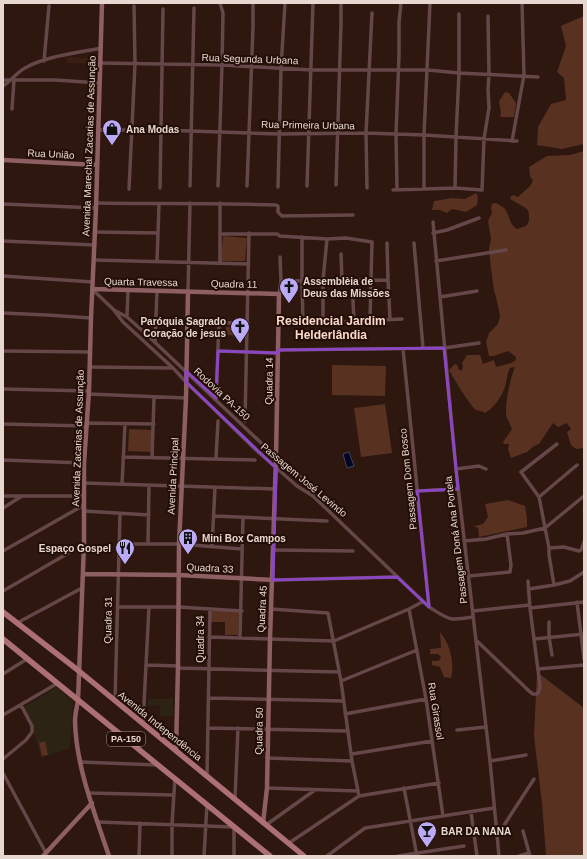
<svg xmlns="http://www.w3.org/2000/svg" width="587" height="859" font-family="Arial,sans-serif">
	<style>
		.built { fill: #3a1e12 }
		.education { fill: #2d2314 }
		.green { fill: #583121 }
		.water { fill: #000524; stroke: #454458 }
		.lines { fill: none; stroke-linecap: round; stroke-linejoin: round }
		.street { stroke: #654749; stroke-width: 3.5 }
		.secondary { stroke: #8d5e62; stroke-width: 4.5 }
		.primary { stroke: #ac7074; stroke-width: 5.5 }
		.marked { fill: none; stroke: #8b46c2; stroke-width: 3; stroke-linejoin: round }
		.labels { text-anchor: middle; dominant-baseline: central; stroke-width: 4; stroke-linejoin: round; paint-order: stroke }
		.shield { fill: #230e06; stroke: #ac9b94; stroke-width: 1 }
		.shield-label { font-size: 9px; font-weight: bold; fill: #e7d7d1 }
		.street-label { font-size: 10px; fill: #e7d7d1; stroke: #230e06 }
		.poi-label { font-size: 10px; font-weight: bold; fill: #e7d7d1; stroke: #230e06; text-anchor: start }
		.quarter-label { font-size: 12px; font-weight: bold; fill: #fadacd; stroke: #230e06 }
	</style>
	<rect width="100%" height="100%" fill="#2d170e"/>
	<path class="built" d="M67,57L91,58L90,63H67Z"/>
	<path class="education" d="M57,687L73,701L70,748L41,758L31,720L24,707Z
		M148,699H173V716H160V705L148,706Z"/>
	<path class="green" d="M584,16V144L562,149L537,145L538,127L551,104L566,100L564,78L557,72L566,46L561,26Z
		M505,92L509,93L516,103L514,117H500L501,113L499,101Z
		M584,151V448L576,449L571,445L567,432L571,429L567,423L558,427L553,423L539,444L534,446L527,452L511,458L508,449L509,444H504L503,442L512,429C510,425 509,421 507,418C503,409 511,376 515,367L510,368C507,374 507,380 505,387C502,396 494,408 485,413C483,411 479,411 476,410C471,407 452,376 449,370L455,364L458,366V369L462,371L463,367L462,363L467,355H480L483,364L494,360L496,367L511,363L516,360V357L508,351L494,356H489L486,342L489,333L498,324L500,316L496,297L494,291L491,268L489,249L491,239L488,221L492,213L491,208L492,204L496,203C499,205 502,206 505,209C510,216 509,224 517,229L526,226L529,221V215L528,210L524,207L510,199L511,196L514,195L518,197L530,186L533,181L530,176L529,167L547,156L570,155Z
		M476,193L478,197L477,205L466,212L452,209L447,213L440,210H432L434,201L452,198L465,199Z
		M223,236L247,238L245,261H221Z
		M226,327H242V336L226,335Z
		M332,365L386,366L385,396L332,395Z
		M385,404L392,453L361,457L354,408Z
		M129,429L153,430L152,452L128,451Z
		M508,500L525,506L527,518V527L479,537L478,528L474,526L466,528L483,524L488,517L485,504Z
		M211,611H239L238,635H225V622H210Z
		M440,632C450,644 455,663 451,678L444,677L440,667L432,665V661H439L441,657L438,654H430V649L441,648Z
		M537,672L584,708V856H546L542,803L534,736Z
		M45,741L48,755L42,756L39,743Z"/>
	<path class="water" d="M349,452L354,466L347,468L343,454Z"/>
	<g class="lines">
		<path class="street" d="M44,61L49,6
			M101,63L222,65L312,70H428L459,73L538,77
			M3,80H55L100,83
			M3,86C11,81 16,73 25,68C46,56 77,53 101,48
			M12,109L14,80
			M99,130H161L279,134L366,133L424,135L517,141
			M512,141L524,75L522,3
			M336,185L341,24V3
			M190,186L194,8
			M218,186L222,65L223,13L220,3
			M247,186L253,27V3
			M307,186L313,3
			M278,187L281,68L285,3
			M160,188L163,9
			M367,188L366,133L372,13
			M455,188L456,137L459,73V14
			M129,189L135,64L134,6
			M397,189L396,134L399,55V22L401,3
			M424,189V135L430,3
			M393,190L455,188L482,190L484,139L489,108L488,90L489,74L488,16
			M96,203C156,204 216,203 276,205L278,206V212L282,216L353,215
			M220,203V262
			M3,204L96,208
			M433,222L456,469L490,761L499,856
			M95,232L158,233
			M433,233L447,230L479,218
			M220,234H277L280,236L327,239L346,238L372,242L370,320
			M302,237V281L303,323
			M3,241L95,245
			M387,243L388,280L390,319
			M414,243L423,348
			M341,254L342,281
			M94,260L249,264
			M436,261L506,250
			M157,262L159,204
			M3,276L93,282
			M281,281L388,280
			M352,281L354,321
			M93,290L113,309L123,322L173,368L186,382L256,450L297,486L313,496L429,607C450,620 448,621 473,617
			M188,292L190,203
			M279,294L281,281L280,257
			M440,297L477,291
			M114,310L127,317L144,332L276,457L303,479L308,485L313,496
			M3,313L47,315L91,318
			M127,317L128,290
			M187,322L248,323
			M323,323V280L327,239
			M278,324L323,323L402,319
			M155,342L157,291
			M403,349L429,606
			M278,350L444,348L479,343
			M3,351L90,352
			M218,351L278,353
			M90,367L173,368
			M3,389L89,391
			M89,394L186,398
			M216,398L219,322
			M245,421L249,233
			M86,423L154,424
			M3,424L87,426
			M123,457L255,460
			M152,457L154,398
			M216,458L218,421
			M3,460L84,463
			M456,469L479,466L486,469
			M84,483L275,489
			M122,484L125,424
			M417,491L458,489
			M3,496H84
			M539,497L577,465
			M3,508L22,496
			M84,511L149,515
			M214,516L327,521
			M464,541L486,539L507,534L523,533L545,528L584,496
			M148,543L149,485
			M120,544H179L242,549
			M212,546L215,488
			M549,548L564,547L579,551L581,550L584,542
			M273,550L353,551
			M3,551L84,505
			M469,576L510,572L511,565L507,534
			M273,580L397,577
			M554,585L549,555V548L539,497L521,472L557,444
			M529,589L554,585L570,581L584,572
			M3,591L84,544
			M577,602L584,659
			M118,607H179L242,611
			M530,608L584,602
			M271,609L328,613L341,681L352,761L359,796
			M409,609L426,699L443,816
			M473,611L530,605
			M549,622V637L552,655
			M17,623L82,588
			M209,637L334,641L409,609L422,602L425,603
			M240,637L243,517
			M534,639L584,634
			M476,640L529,691L533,694H537C541,690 540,684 539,678L530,608L528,581
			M146,665L178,666
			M178,668L339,672
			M538,669L584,665
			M3,674L27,659
			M341,681L417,650
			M209,698L343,701
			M115,701L120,514
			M345,714L426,699
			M3,715L58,683
			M143,723L149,607
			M208,728L348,731
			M457,730L486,727
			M352,754L432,741
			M267,758L352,761
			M3,759L26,740L32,732V726L21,705
			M490,761L526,755
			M80,762L158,765
			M3,773L46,853
			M207,776L210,609
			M267,788L358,791
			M404,788L417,856
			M89,793L173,795
			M235,799L238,728
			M471,812L477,856
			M98,822L234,827V856
			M266,825L315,790
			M523,831L530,856
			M497,836L534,779
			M289,843L359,796L439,783
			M139,856L140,823
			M172,856V824L175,778
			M204,856L207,804
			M327,856L365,828L494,808
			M398,856L464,846
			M519,856L529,853"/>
		<path class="secondary" d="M102,3L96,208L91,318L89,391L84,463V544L78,700C77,707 75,714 75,721C76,767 95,814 109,856
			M3,160L97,165
			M93,289L279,294L276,457L270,639L267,788L263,823
			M83,574L179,575L273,580
			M176,751L178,666L179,544L186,398L188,292
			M43,856L92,803"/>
		<path class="primary" d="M3,612L79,671L304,856
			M3,639L270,856"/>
	</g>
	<path class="marked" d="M444,348L458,489L417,491L429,607L397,577L273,580L276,468L186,382V371L216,398L218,351L278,353V350Z"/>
	<defs>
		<g id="shop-pin" transform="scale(1)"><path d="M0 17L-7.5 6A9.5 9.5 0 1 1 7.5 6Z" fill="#bbaaf6" stroke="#230e06"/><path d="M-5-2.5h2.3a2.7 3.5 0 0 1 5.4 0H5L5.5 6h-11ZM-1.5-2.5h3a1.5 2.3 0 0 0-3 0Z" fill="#111"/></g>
		<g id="church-pin" transform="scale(1)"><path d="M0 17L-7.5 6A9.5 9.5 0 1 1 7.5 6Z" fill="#bbaaf6" stroke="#230e06"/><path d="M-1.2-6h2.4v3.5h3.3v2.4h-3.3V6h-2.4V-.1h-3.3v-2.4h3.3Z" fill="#111"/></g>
		<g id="building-pin" transform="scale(1)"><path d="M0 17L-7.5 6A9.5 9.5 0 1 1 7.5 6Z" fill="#bbaaf6" stroke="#230e06"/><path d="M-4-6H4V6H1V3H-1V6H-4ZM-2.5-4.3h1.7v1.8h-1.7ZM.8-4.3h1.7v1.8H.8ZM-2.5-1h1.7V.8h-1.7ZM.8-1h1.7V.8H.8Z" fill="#111"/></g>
		<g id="restaurant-pin" transform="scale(1)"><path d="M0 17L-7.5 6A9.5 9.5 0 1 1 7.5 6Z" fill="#bbaaf6" stroke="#230e06"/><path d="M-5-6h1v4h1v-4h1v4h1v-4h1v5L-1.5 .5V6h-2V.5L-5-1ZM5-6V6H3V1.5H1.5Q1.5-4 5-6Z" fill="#111"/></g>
		<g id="bar-pin" transform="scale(1)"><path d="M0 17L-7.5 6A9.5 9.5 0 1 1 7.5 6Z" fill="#bbaaf6" stroke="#230e06"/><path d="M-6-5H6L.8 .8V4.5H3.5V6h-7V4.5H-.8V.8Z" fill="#111"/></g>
	</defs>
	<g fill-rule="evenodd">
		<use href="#shop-pin" x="112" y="129"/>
		<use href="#church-pin" x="289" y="287"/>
		<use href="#church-pin" x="240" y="327"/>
		<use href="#building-pin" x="188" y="538"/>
		<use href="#restaurant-pin" x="125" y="548"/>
		<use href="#bar-pin" x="427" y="831"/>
	</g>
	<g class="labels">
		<rect class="shield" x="107" y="732" width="38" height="14" rx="3"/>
		<g class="shield-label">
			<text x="126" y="739">PA-150</text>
		</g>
		<g class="street-label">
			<text transform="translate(250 59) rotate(2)">Rua Segunda Urbana</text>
			<text transform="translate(308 125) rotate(1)">Rua Primeira Urbana</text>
			<text transform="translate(89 146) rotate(-88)">Avenida Marechal Zacarias de Assunção</text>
			<text transform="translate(51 154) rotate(3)">Rua União</text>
			<text transform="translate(141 282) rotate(1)">Quarta Travessa</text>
			<text transform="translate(234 284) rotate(1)">Quadra 11</text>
			<text transform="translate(269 381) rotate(-89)">Quadra 14</text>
			<text transform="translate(222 394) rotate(43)">Rodovia PA-150</text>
			<text transform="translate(78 438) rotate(-88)">Avenida Zacarias de Assunção</text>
			<text transform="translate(173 476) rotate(-87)">Avenida Principal</text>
			<text transform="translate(408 479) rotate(-96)">Passagem Dom Bosco</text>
			<text transform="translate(304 480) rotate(40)">Passagem José Levindo</text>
			<text transform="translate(456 540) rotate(-97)">Passagem Doná Ana Portela</text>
			<text transform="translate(210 568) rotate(3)">Quadra 33</text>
			<text transform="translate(262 609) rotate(-87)">Quadra 45</text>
			<text transform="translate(108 620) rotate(-89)">Quadra 31</text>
			<text transform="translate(200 639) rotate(-90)">Quadra 34</text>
			<text transform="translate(436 711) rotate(81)">Rua Girassol</text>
			<text transform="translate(160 726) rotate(39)">Avenida Independência</text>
			<text transform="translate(259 731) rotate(-89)">Quadra 50</text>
		</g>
		<g class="poi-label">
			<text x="126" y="129">Ana Modas</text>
			<text x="303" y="281">Assemblèia de<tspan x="303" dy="12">Deus das Missões</tspan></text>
			<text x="226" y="321" text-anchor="end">Paróquia Sagrado<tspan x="226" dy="12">Coração de jesus</tspan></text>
			<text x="202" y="538">Mini Box Campos</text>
			<text x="111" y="548" text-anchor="end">Espaço Gospel</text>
			<text x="441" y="831">BAR DA NANA</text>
		</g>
		<g class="quarter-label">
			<text x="331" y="321">Residencial Jardim<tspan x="331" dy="14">Helderlândia</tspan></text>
		</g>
	</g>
	<rect width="587" height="859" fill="none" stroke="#e7d7d1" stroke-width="8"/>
</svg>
